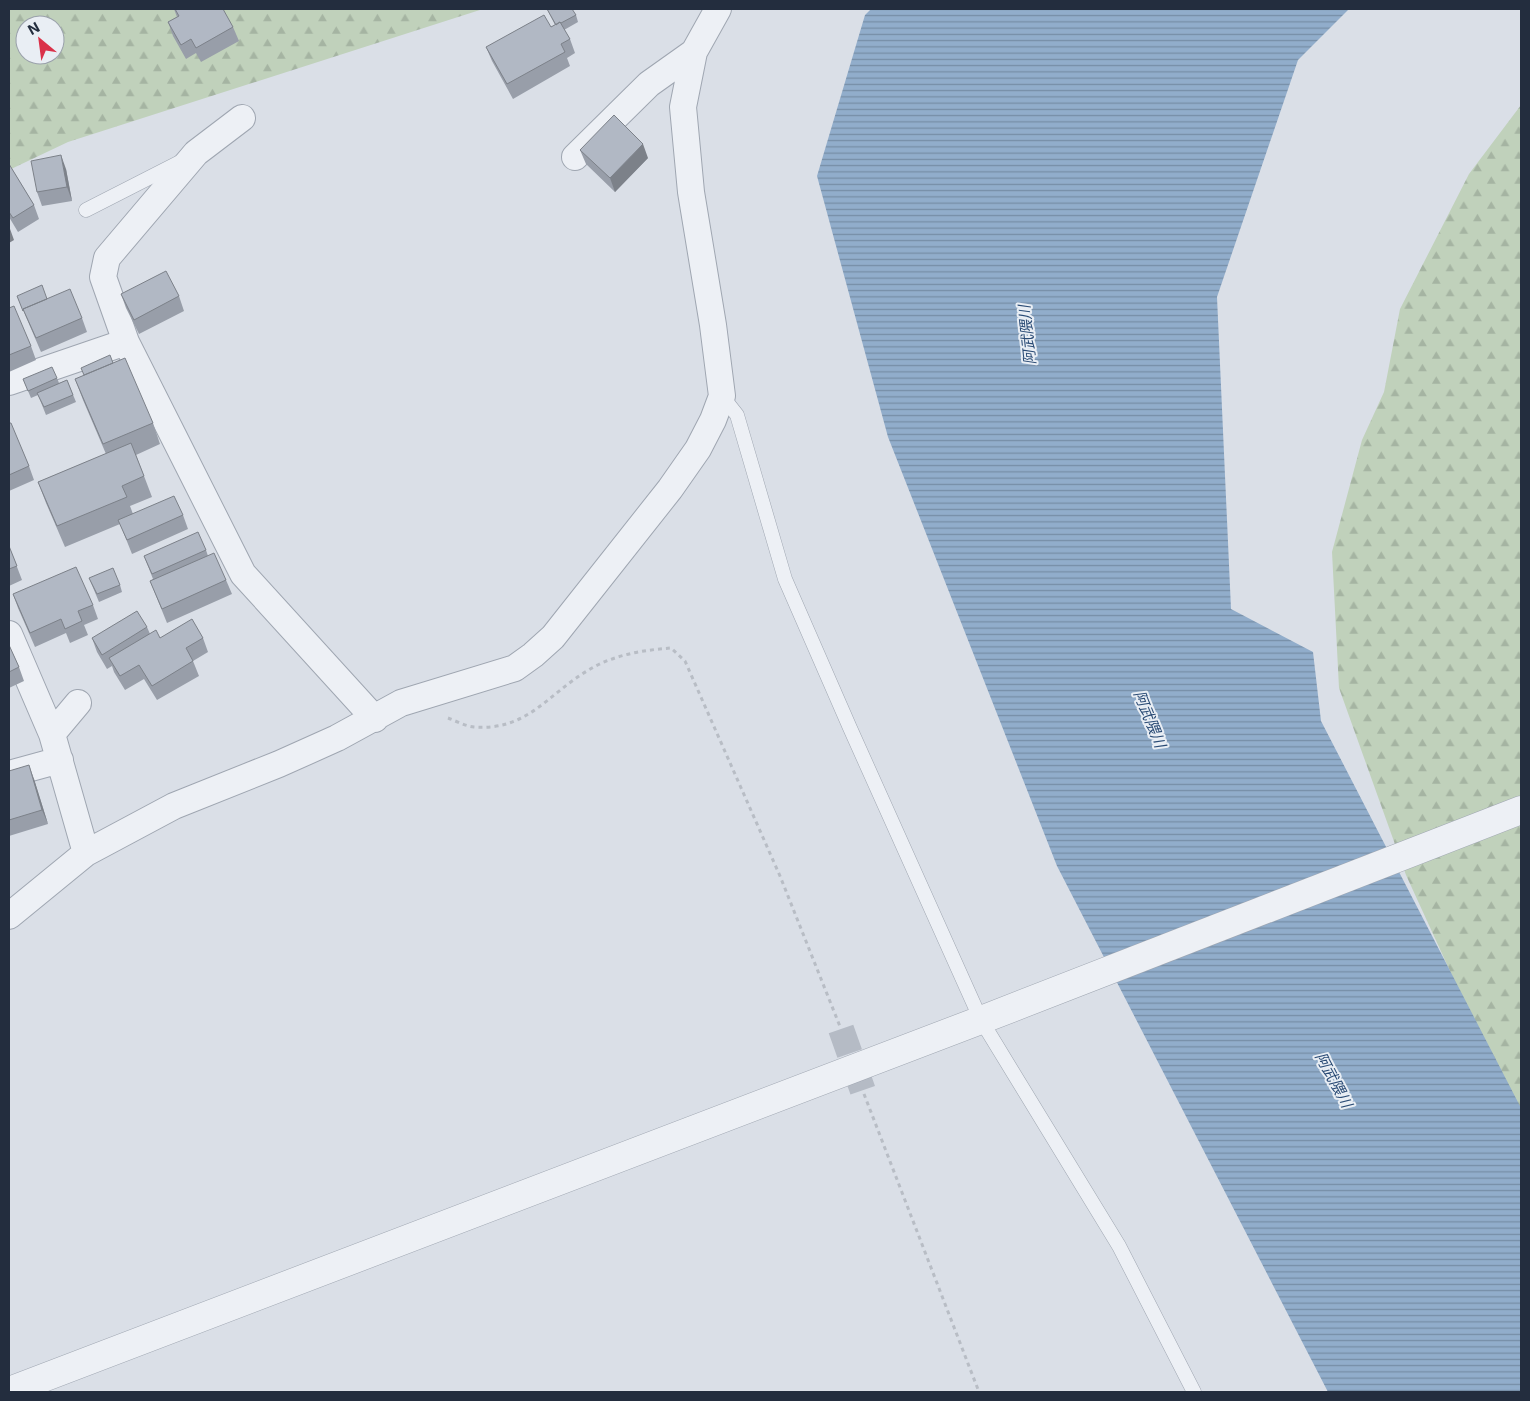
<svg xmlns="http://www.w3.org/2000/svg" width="1530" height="1401" font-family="Inter,'Noto Sans JP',sans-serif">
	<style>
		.forest { fill: url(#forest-firs); fill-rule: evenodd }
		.water { fill: url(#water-rules) }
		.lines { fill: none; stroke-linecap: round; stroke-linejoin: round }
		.minor-tunnel { stroke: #b5bbc5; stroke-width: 26; stroke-dasharray: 26 13; stroke-linecap: butt }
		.service-casing { stroke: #9fa6b1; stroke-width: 15 }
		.minor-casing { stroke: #9fa6b1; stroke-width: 28 }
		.tertiary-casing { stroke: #9fa6b1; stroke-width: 29 }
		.path { stroke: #b8bdc5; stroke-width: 3; stroke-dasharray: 4 4; stroke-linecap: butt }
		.service { stroke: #edf0f5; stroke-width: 14 }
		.minor { stroke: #edf0f5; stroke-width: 26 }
		.tertiary { stroke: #edf0f5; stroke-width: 28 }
		.wall { fill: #989ea9 }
		.shaded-wall { fill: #7c8189 }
		.building { fill: #b1b8c4; stroke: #7c8189 }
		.labels { text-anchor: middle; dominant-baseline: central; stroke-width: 4; stroke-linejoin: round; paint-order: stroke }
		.water-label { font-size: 15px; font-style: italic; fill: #2a4b75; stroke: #e9eef4 }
	</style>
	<defs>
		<pattern id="forest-firs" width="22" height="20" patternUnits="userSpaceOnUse" patternTransform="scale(1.25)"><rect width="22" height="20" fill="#c0d1bb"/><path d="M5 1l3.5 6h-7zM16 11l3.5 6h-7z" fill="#a5b4a2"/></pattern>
		<pattern id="water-rules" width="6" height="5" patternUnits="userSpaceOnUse" patternTransform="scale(1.25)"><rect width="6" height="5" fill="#91adcb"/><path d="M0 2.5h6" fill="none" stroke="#768da6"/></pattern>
	</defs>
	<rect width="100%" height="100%" fill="#dadfe7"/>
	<path class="forest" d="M9,9H483L68,142L9,170ZM25,25H55V55H25Z
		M1521,105V1126L1406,875L1339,688L1332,552L1362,440L1384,392L1400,309L1469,174Z"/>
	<path class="water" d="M871,9H1349L1298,60L1217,297L1231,609L1313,652L1321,721L1521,1108V1392H1328L1057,866L888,437L817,176L865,15Z"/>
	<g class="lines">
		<path class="minor-tunnel" d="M841,1029L863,1091"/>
		<g class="service-casing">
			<path id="service" d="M86,210L182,161
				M722,396L737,415L785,579L850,728L981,1020L1119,1246L1194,1392"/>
		</g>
		<g class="minor-casing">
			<path id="minor" d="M242,118L196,153L107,258L103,277L126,342L243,574L375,719
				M575,157L649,84L694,52
				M9,382L126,342
				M9,634L52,734L86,853
				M52,734L78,703
				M9,774L60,760
				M9,916L86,853L174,806L279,764L337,738L401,703L515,668L533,655L553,637L670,489L698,449L713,420L722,396L713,325L691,192L683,107L694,52L718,9"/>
		</g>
		<g class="tertiary-casing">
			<path id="tertiary" d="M9,1391L981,1020L1521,810"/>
		</g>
		<path class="path" d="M448,718C456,721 465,726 474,727C527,731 547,695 587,671C612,655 643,650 671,648L685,661L780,876L841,1029
			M864,1094L979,1392"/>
		<use href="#service" class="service"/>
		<use href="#minor" class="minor"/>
		<use href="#tertiary" class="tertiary"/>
	</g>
	<path class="wall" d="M174,9L233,27L239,41L201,62L196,53L186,59L173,36L168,22L177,17Z
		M547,9L576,15L578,22L564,30L570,39L575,53L567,58L570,66L513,99L492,61L486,47L551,27L555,25Z
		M580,150L648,158L615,192L586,164Z
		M9,164L34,205L39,219L18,232L9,217Z
		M66,169L72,201L42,206L37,192Z
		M121,294L179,296L184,311L139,334L126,308Z
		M17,296L47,299L82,318L87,332L41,352Z
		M9,308L31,346L36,360L9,372Z
		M113,363L153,423L160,444L136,455L152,497L130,506L133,514L183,515L188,529L132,554L120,524L65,547L46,503L38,482L106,454L83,400L75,379Z
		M57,378L59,383L67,380L76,402L46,415L38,395L31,398L23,379Z
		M9,423L29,466L34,480L9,491Z
		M9,546L22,580L9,586Z
		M206,550L208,556L226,580L232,594L167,623L150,581L153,579L144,556Z
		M89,578L120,585L122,592L99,602Z
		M13,594L93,605L98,619L84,625L88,635L70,643L66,633L35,647L18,608Z
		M147,627L150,634L160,638H203L208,652L193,661L199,676L157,700L144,679L125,690L114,672L112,666L107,669L97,652L92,638Z
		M9,645L19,667L24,681L9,688Z
		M9,771L34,779L48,824L9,836Z"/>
	<path class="shaded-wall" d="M643,144L648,158L615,192L610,178Z
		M61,155L66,169L72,201L67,187Z
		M9,226L14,240L9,243Z
		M29,765L34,779L48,824L42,810Z"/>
	<path class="building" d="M175,9H223L233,27L196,48L191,39L181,45L168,22L179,16Z
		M547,9H572L576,15L561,23L560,22L556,25Z
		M544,15L551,27L560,22L570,39L561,44L565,52L507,84L486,47Z
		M614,115L643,144L610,178L580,150Z
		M61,155L67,187L37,192L31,161Z
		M9,164L34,205L13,218L9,212Z
		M166,271L179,296L134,320L121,294Z
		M42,285L47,299L23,309V311L17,296Z
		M70,289L82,318L36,338L23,309Z
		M14,306L31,346L9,355V308Z
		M110,355L113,363L84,375L81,368Z
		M125,358L153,423L103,444L75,379Z
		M52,367L57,378L28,391L23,379Z
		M67,380L73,395L44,407L37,393Z
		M9,423H11L29,466L9,475Z
		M131,443L144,476L122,486L127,497L57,526L38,482Z
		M174,496L183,515L127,540L118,520Z
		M198,532L206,550L152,574L144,556Z
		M9,546L17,566L9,569Z
		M214,553L226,580L162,609L150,581Z
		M76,567L93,605L78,611L82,621L65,629L61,619L30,633L13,594Z
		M113,568L120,585L97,594L89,578Z
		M137,611L147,627L102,655L92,638Z
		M192,619L203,638L186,648L193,661L152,686L139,665L120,676L109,658L156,630L160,638Z
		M9,645L19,667L9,672Z
		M29,765L42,810L9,820V771Z"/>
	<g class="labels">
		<g class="water-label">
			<text transform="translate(1027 335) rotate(-96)">阿武隈川</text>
			<text transform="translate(1150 719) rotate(68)">阿武隈川</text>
			<text transform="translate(1334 1080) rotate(62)">阿武隈川</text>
		</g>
	</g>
	<rect width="1530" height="1401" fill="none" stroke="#232d3e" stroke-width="20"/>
	<g transform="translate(40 40) rotate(331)"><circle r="24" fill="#e9eef4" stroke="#9aa1ab"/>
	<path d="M0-4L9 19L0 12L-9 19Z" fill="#da3149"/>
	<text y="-8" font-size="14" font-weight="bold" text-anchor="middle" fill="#232d3e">N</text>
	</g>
</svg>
